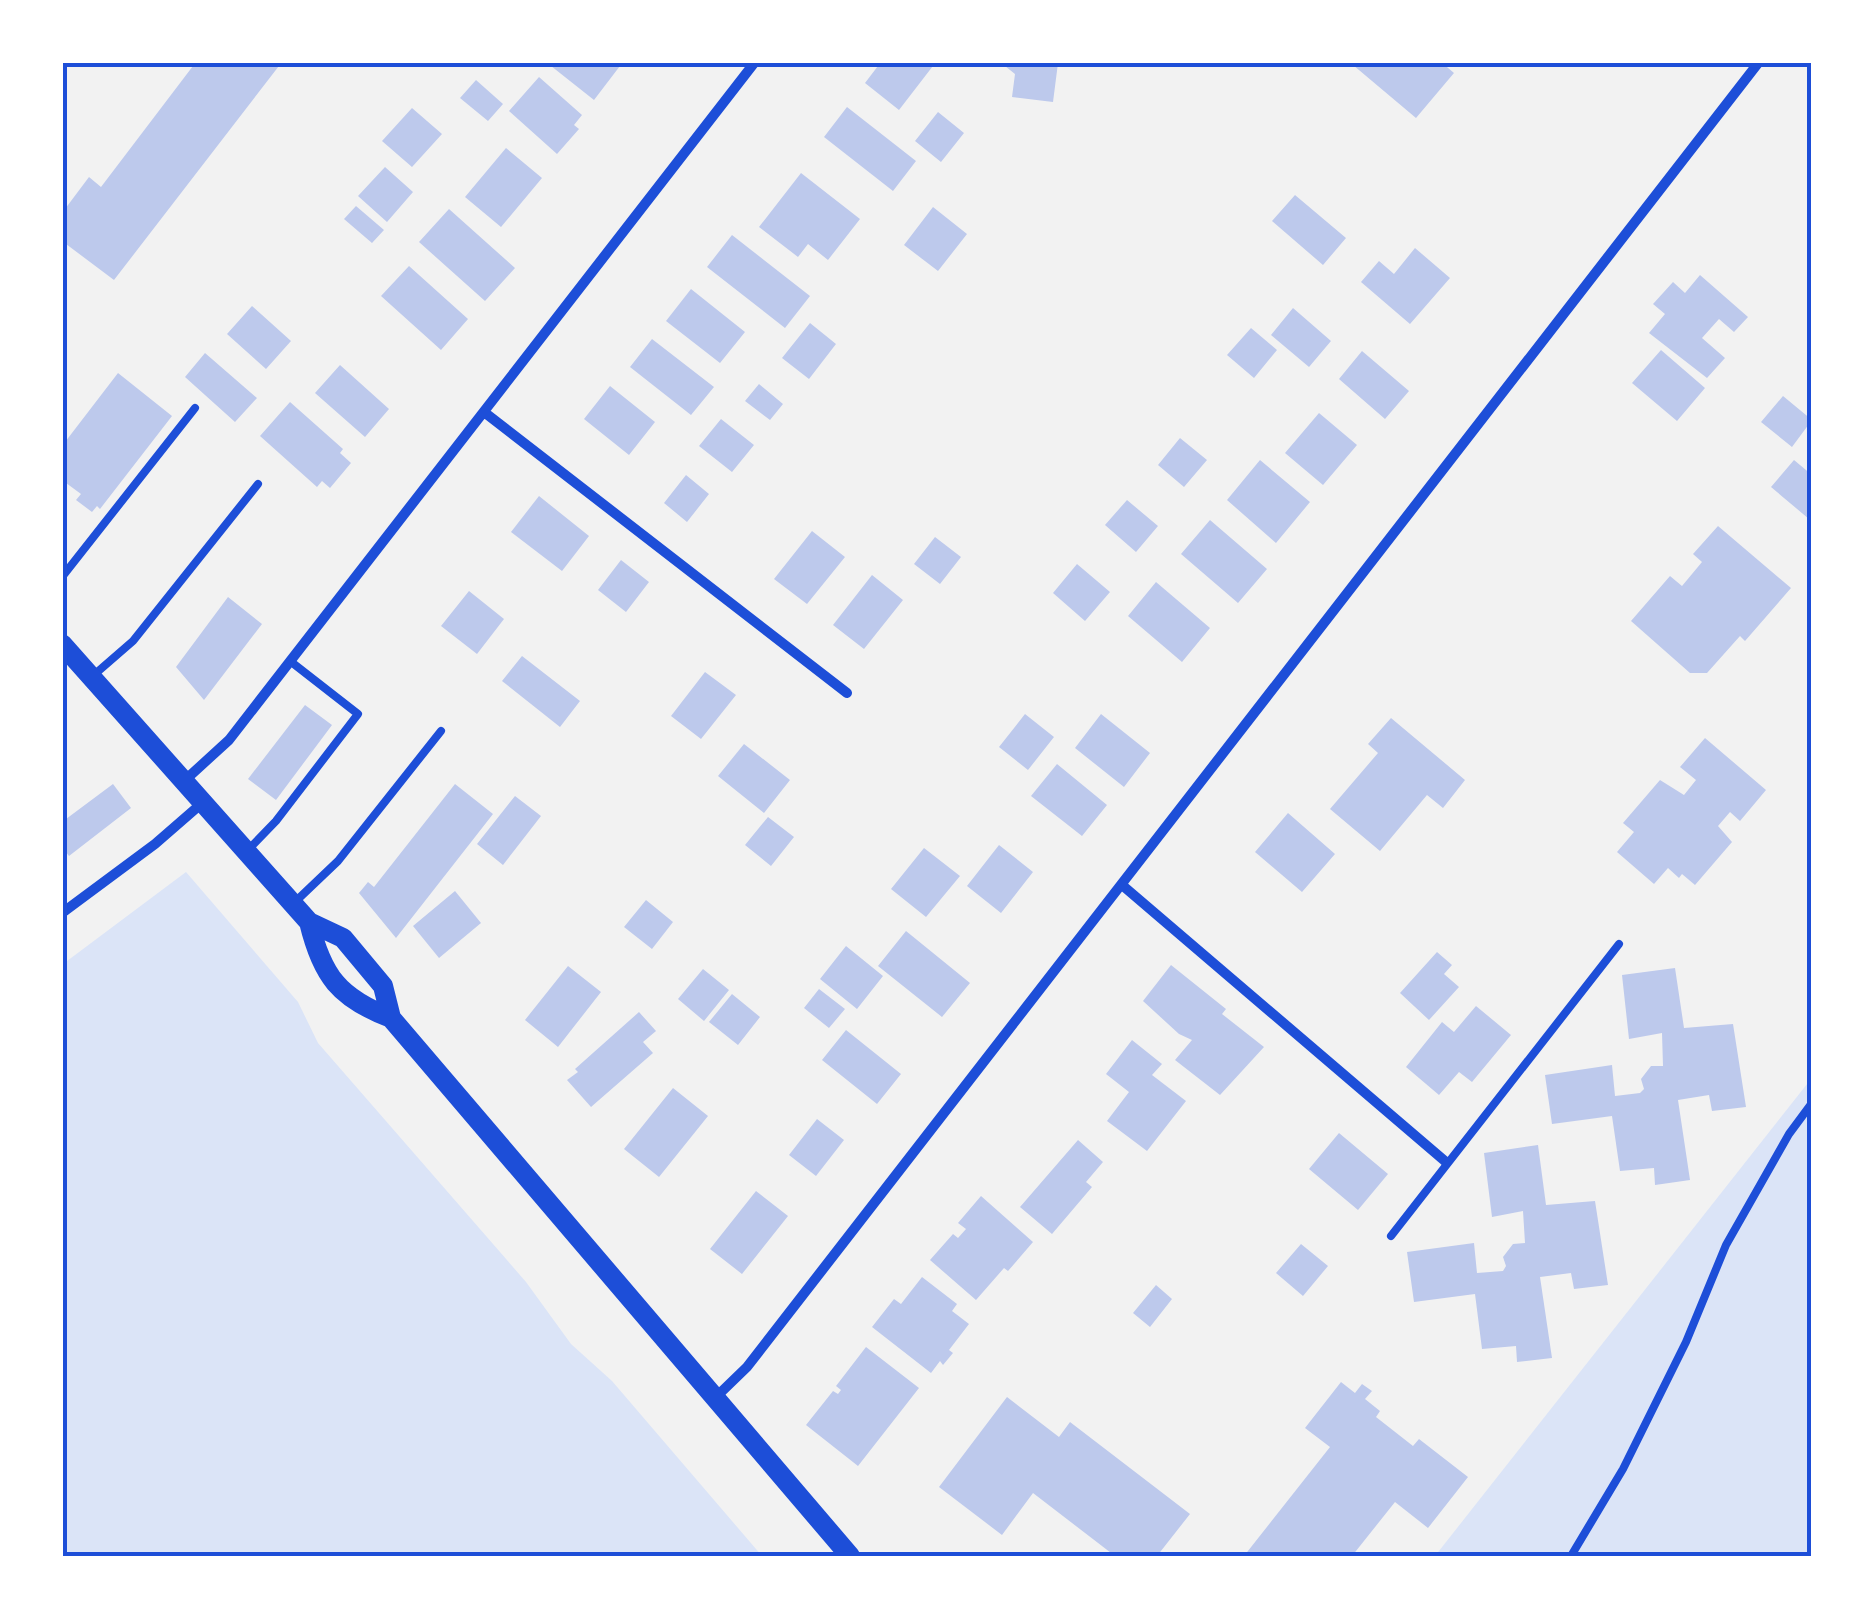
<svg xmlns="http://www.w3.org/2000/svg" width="1874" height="1619" font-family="'IBM Plex Sans',sans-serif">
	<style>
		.green { fill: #dbe4f7 }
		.building { fill: #bdc9ec }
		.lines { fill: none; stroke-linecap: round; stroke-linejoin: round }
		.service { stroke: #1d4ed8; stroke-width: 8 }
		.minor { stroke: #1d4ed8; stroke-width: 10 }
		.secondary { stroke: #1d4ed8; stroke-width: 20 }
		.neatline { fill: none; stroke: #1d4ed8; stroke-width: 4 }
	</style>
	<rect width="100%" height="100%" fill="#f2f2f2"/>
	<path class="green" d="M186,872L298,1002L318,1043L526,1282L571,1344L612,1381L762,1556H63V964Z
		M1811,1079V1556H1435Z"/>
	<path class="building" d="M196,62H282L114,280L62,241V213L89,177L101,187Z
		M546,62H623L594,100Z
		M881,62H936L899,110L865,83Z
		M1000,62L1058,63L1053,102L1012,97L1015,74Z
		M1355,62H1441L1454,73L1416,118L1353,65Z
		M539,77L582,115L574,125L579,129L557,154L509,111Z
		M476,80L503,104L488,121L460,98Z
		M847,107L916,161L893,191L824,137Z
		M412,108L442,134L412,167L382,141Z
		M938,112L964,133L941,162L915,141Z
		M506,148L542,178L501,227L465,197Z
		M385,167L413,192L387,222L358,196Z
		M801,173L860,219L828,260L808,244L798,257L759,227Z
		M1295,195L1346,238L1323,265L1272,221Z
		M356,206L384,230L372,243L344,219Z
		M933,207L967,234L938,271L904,245Z
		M449,209L515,268L485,301L419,242Z
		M732,235L810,296L785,328L707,267Z
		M1415,248L1450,278L1410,324L1361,282L1379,261L1394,274Z
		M409,266L468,319L441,350L381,296Z
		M1700,275L1748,317L1734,332L1719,319L1702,338L1725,358L1707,378L1649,333L1665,314L1653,304L1673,282L1685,293Z
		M691,289L745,332L720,363L666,321Z
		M252,306L291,341L266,369L227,334Z
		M1293,308L1331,341L1309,367L1271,335Z
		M810,323L836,344L809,379L782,358Z
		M1251,328L1277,350L1254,378L1227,355Z
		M652,339L714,387L691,415L630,367Z
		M1661,350L1705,388L1677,421L1632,383Z
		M1362,351L1409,391L1385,419L1339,379Z
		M205,353L257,398L235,422L185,377Z
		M340,365L389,409L365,437L315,393Z
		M118,373L172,416L100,509L97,506L92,512L76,500L81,494L62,480V446Z
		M759,384L783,404L770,420L745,401Z
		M610,386L655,422L629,455L584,419Z
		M1783,396L1812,420L1792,447L1761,422Z
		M290,402L343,449L340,453L351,463L330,488L322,481L317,487L260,436Z
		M1319,413L1357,445L1323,485L1285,453Z
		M721,419L754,445L732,472L699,446Z
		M1180,438L1207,460L1184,487L1158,465Z
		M1260,460L1310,502L1276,543L1227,500Z
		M1794,460L1812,475L1809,519L1771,487Z
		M686,475L709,494L687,522L664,503Z
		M539,496L589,536L562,571L511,532Z
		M1127,500L1158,526L1136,552L1105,525Z
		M1210,520L1267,569L1238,603L1181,554Z
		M1718,526L1791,588L1745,641L1740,636L1707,673H1690L1631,621L1670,576L1682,586L1702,562L1693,554Z
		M812,531L845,557L807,604L774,579Z
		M935,537L961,557L940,584L914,564Z
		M621,560L649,582L626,612L598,590Z
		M1077,564L1110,592L1085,621L1053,593Z
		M872,575L903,600L864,649L833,625Z
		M1156,582L1210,628L1182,662L1128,616Z
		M469,591L504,619L477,654L441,626Z
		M228,597L262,624L204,700L176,667Z
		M522,656L580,701L560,727L502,681Z
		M705,672L736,695L701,739L671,716Z
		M305,705L332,725L276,800L248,779Z
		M1025,714L1054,737L1028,770L999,747Z
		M1101,714L1150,753L1124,787L1075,748Z
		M1391,718L1465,780L1443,808L1427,795L1380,851L1330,809L1378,753L1368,744Z
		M1705,738L1766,790L1740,821L1730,812L1718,826L1732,842L1695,885L1682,874L1679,878L1668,868L1654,884L1617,852L1634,832L1623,823L1660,780L1684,795L1696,780L1680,767Z
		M744,744L790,780L764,813L718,776Z
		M1057,764L1107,805L1082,836L1031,796Z
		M113,784L131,808L69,856L62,847V822Z
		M455,784L493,814L396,938L359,893L368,882L374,887Z
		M515,796L541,816L503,865L477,844Z
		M1288,813L1335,854L1302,892L1255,852Z
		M768,817L794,837L771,866L745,845Z
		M999,845L1033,872L1001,913L967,886Z
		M924,848L960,876L926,917L891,889Z
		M455,891L481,923L439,958L413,926Z
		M646,900L673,922L652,949L624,927Z
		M906,931L970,983L942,1017L878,966Z
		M846,946L883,976L857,1009L820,979Z
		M1437,952L1452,965L1444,974L1459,987L1429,1020L1400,993Z
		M1171,965L1226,1009L1222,1014L1264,1047L1220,1095L1175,1060L1192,1040L1179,1034L1143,1001Z
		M568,966L601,992L558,1047L525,1020Z
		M1675,968L1684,1028L1733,1024L1746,1107L1712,1111L1709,1095L1678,1100L1690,1180L1655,1185L1654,1168L1620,1171L1612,1116L1552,1124L1545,1075L1612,1065L1615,1096L1640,1093L1644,1089L1641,1079L1651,1066H1663L1662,1033L1629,1039L1622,975Z
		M703,969L729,990L704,1021L678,999Z
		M819,989L845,1009L829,1028L804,1008Z
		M732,994L760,1017L738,1045L709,1022Z
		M1476,1006L1511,1035L1472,1082L1459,1072L1439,1095L1406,1067L1442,1022L1454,1032Z
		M639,1012L656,1031L643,1042L653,1053L591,1107L567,1080L578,1072L575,1069Z
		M846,1030L901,1074L877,1104L822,1060Z
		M1132,1040L1162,1064L1152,1075L1186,1101L1147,1151L1107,1121L1129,1092L1106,1074Z
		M673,1088L708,1116L659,1177L624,1149Z
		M817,1119L844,1140L816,1176L789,1155Z
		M1339,1133L1388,1174L1358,1210L1309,1169Z
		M1078,1140L1103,1162L1086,1182L1092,1187L1052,1234L1020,1207Z
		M1538,1145L1546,1205L1595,1201L1608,1285L1574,1289L1571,1273L1540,1277L1552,1358L1517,1362L1516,1346L1482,1349L1475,1294L1414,1302L1407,1252L1474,1243L1477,1273L1503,1271L1506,1266L1503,1257L1513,1244L1525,1243L1523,1211L1492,1217L1484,1153Z
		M756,1191L788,1216L742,1274L710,1249Z
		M981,1196L1033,1242L1008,1271L1004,1268L976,1300L930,1260L953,1234L958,1238L966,1229L958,1223Z
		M1301,1244L1328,1266L1303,1296L1276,1273Z
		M922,1277L957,1304L952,1311L969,1324L949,1350L953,1353L943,1365L940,1361L931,1373L872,1327L894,1299L901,1304Z
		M1156,1285L1172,1299L1150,1327L1133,1313Z
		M866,1347L919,1388L858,1466L806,1425L833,1391L838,1394L841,1390L836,1386Z
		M1341,1382L1355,1393L1362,1384L1372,1391L1365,1399L1380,1411L1376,1417L1413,1446L1419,1439L1468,1477L1428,1528L1395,1502L1352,1556H1244L1330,1447L1305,1428Z
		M1007,1397L1059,1437L1070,1422L1190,1514L1157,1556H1115L1033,1493L1002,1535L939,1487Z"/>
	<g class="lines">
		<path class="service" d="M62,577L195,408
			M95,674L133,641L258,484
			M249,849L276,821L358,714L290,661
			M296,901L338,861L441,731
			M1391,1236L1619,944
			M1571,1556L1623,1469L1686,1342L1726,1245L1789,1134L1812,1103"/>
		<path class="minor" d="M484,412L847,693
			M183,782L229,740L755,62
			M1122,885L1446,1162
			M62,913L155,844L201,804
			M715,1398L747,1367L1759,62"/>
		<path class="secondary" d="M62,644L309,922L343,938L383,986L391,1018L850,1556
			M309,922C322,976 339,998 391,1018"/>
	</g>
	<rect width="1874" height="1619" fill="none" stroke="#ffffff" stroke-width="130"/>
	<rect x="65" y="65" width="1744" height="1489" class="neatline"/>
</svg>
